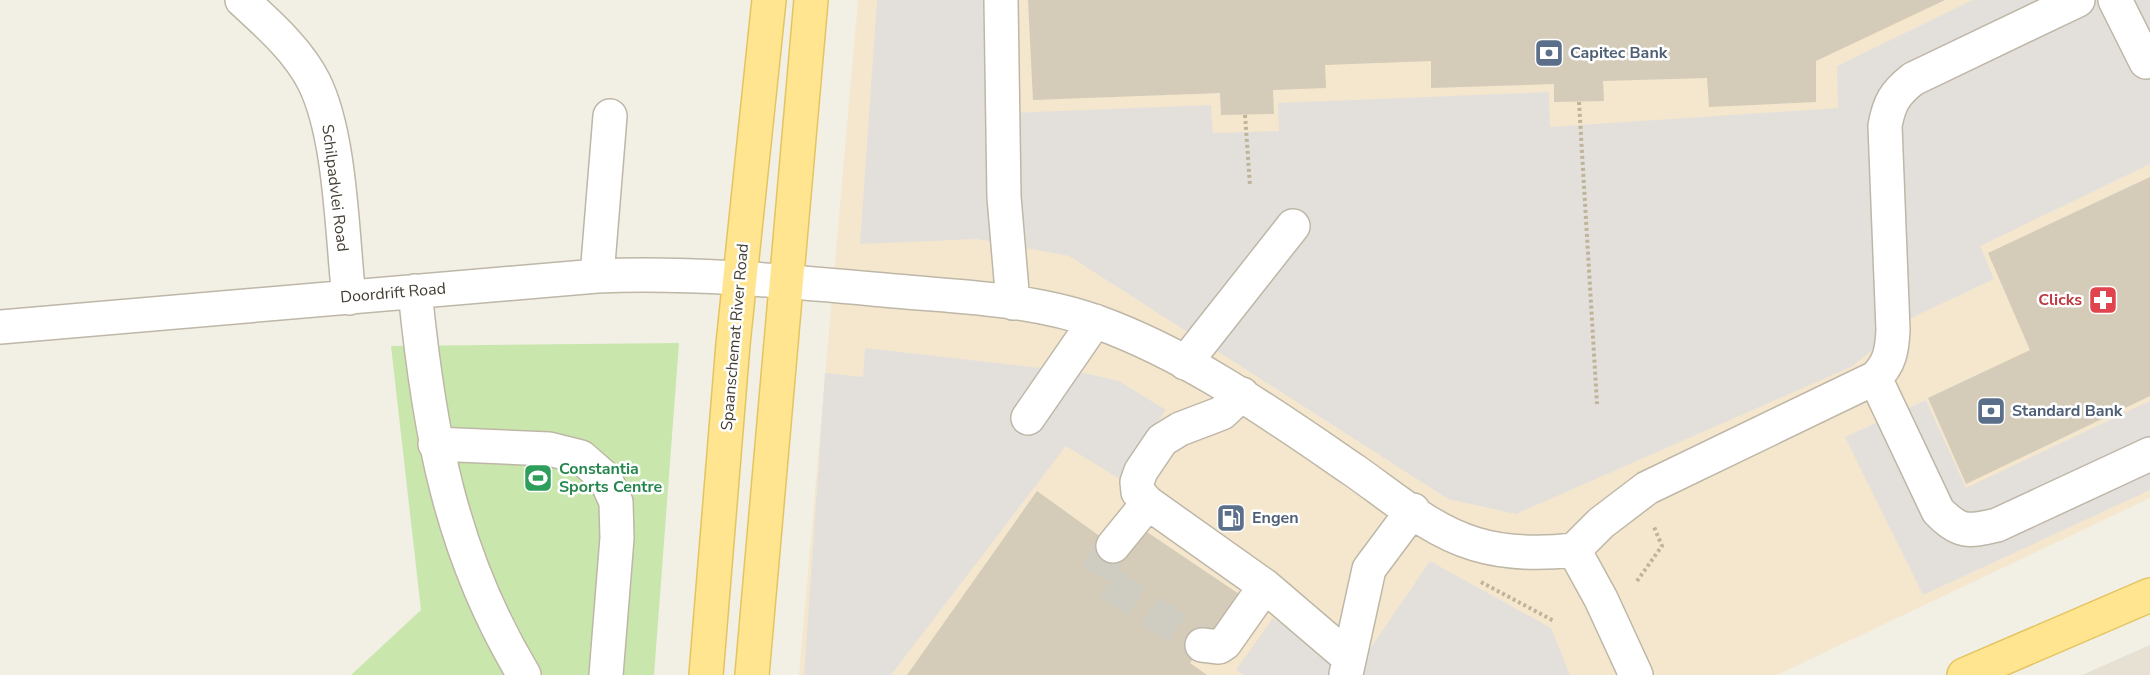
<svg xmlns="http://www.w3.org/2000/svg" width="2150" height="675" font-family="'Nunito Sans',sans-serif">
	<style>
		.residential { fill: #e6e1d2 }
		.commercial { fill: #f5e7ce }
		.green { fill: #c9e7ac }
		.parking { fill: #e3e0dc }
		.building { fill: #d4cbb9 }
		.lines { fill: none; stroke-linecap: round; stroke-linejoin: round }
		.minor-tunnel { stroke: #cfccc1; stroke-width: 33; stroke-dasharray: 33 16; stroke-linecap: butt }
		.minor-casing { stroke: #beb7a7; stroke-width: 36 }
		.major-casing { stroke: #e4c460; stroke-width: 36 }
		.path { stroke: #bfb498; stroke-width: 4; stroke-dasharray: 3 3; stroke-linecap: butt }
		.minor { stroke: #fff; stroke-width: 33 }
		.major { stroke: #ffe590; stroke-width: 33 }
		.labels { text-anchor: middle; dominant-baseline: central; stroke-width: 5; stroke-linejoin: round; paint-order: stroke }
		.service-label { font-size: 16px; font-weight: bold; fill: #4e5e75; stroke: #fff; text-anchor: start }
		.street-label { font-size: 16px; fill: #443f34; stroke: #fff }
		.health-label { font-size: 16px; font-weight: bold; fill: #be3a42; stroke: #fff; text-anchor: end }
		.leisure-label { font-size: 16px; font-weight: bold; fill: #27864d; stroke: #fff; text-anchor: start }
	</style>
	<rect width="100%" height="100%" fill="#f2efe4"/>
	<path class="residential" d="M2150,645V675H2082Z"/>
	<path class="commercial" d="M858,0H2150V498L1777,675H799Z"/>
	<path class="green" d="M679,343L654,675H351L421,610L391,346Z"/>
	<path class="parking" d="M877,0H1004L1007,113L1211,105L1213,133L1279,131L1278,103L1549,92L1550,127L1838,108L1837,66L1973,0H2150V164L1980,246L1994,279L1909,319L1853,366L1516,514L1448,499L1069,256L977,239L860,244Z
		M865,348L1084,373L1119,381L1166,410L1120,479L1066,446L891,675H804L825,373L863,377Z
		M1926,400L1966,488L2150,401V490L1923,595L1845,437Z
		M1430,561L1551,628L1570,675H1244L1236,670L1273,618L1332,658L1365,656Z"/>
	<path class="building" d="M1028,0H1945L1816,61V102L1709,107L1707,78L1603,81L1604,101L1554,102V84L1431,88V61L1325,65L1326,88L1273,90L1274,114L1221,115L1220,93L1033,100Z
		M2150,177V396L1966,484L1928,398L2030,350L1988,253Z
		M1037,491L1126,555L1144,530L1239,594L1190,663L1207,675H907Z"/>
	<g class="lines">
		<path class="minor-tunnel" d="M1113,546L1096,575L1202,645"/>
		<g class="minor-casing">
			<path id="minor" d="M242,0C268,24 298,50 314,82C341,136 342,236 349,298
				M1001,0L1004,197L1013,303
				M2115,0L2146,62
				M597,276L610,116
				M415,291C429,432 450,552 524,675
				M0,327L597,276C697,272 796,282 895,291C961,297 1034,299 1097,322C1191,356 1273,415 1355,471C1392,497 1431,531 1475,544C1508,554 1540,554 1574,550L1601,599L1636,675
				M1185,363L1293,226
				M1875,378L1938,511C1960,533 1967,532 1997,525L2150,454
				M1028,418L1095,321
				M435,444L549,449L581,457L605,478L616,502L617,538L606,675
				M1148,503L1138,492L1137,482L1141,471L1162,440L1180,429L1222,413L1242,394
				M1113,546L1148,503L1265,586
				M1574,550L1601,523L1647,488L1875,378C1890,364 1892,350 1893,330L1885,126C1889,103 1895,93 1913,79L2078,0
				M1202,645L1219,647L1225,643L1265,586L1348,657
				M1346,674L1369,569L1413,510"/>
		</g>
		<g class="major-casing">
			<path id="major" d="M706,675L733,344L769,0
				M752,675L811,0
				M1964,675L2150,595"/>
		</g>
		<path class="path" d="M1579,102L1597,404
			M1245,115L1250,186
			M1637,581L1662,546L1654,527
			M1481,582L1554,621"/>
		<use href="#minor" class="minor"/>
		<use href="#major" class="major"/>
	</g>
	<defs>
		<g id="bank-square" transform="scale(1.5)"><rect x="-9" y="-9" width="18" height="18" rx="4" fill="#5c6f8a" stroke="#fff"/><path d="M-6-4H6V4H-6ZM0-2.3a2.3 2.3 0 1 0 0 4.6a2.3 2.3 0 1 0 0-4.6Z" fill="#fff"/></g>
		<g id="pharmacy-square" transform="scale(1.5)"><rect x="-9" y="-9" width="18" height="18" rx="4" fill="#e0444e" stroke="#fff"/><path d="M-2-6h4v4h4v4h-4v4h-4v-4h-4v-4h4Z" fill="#fff"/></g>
		<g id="stadium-square" transform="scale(1.5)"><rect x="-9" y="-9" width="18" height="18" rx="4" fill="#2e9e5b" stroke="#fff"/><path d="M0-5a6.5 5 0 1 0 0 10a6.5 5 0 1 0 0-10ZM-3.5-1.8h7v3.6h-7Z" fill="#fff"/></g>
		<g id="fuel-square" transform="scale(1.5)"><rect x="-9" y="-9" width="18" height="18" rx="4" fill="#5c6f8a" stroke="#fff"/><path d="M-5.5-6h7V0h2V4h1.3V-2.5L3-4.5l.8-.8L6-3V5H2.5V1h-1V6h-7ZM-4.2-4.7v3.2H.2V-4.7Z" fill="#fff"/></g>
	</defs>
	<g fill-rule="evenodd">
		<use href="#bank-square" x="1549" y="53"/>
		<use href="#pharmacy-square" x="2103" y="300"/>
		<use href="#bank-square" x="1991" y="411"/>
		<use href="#stadium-square" x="538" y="478"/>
		<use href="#fuel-square" x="1231" y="518"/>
	</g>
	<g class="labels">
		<g class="service-label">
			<text x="1570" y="53">Capitec Bank</text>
			<text x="2012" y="411">Standard Bank</text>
			<text x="1252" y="518">Engen</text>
		</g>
		<g class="street-label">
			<text transform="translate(335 188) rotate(83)">Schilpadvlei Road</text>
			<text transform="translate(393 293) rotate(-5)">Doordrift Road</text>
			<text transform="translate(735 337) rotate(-85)">Spaanschemat River Road</text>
		</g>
		<g class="health-label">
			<text x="2082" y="300">Clicks</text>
		</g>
		<g class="leisure-label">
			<text x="559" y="469">Constantia<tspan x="559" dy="18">Sports Centre</tspan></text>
		</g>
	</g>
</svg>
